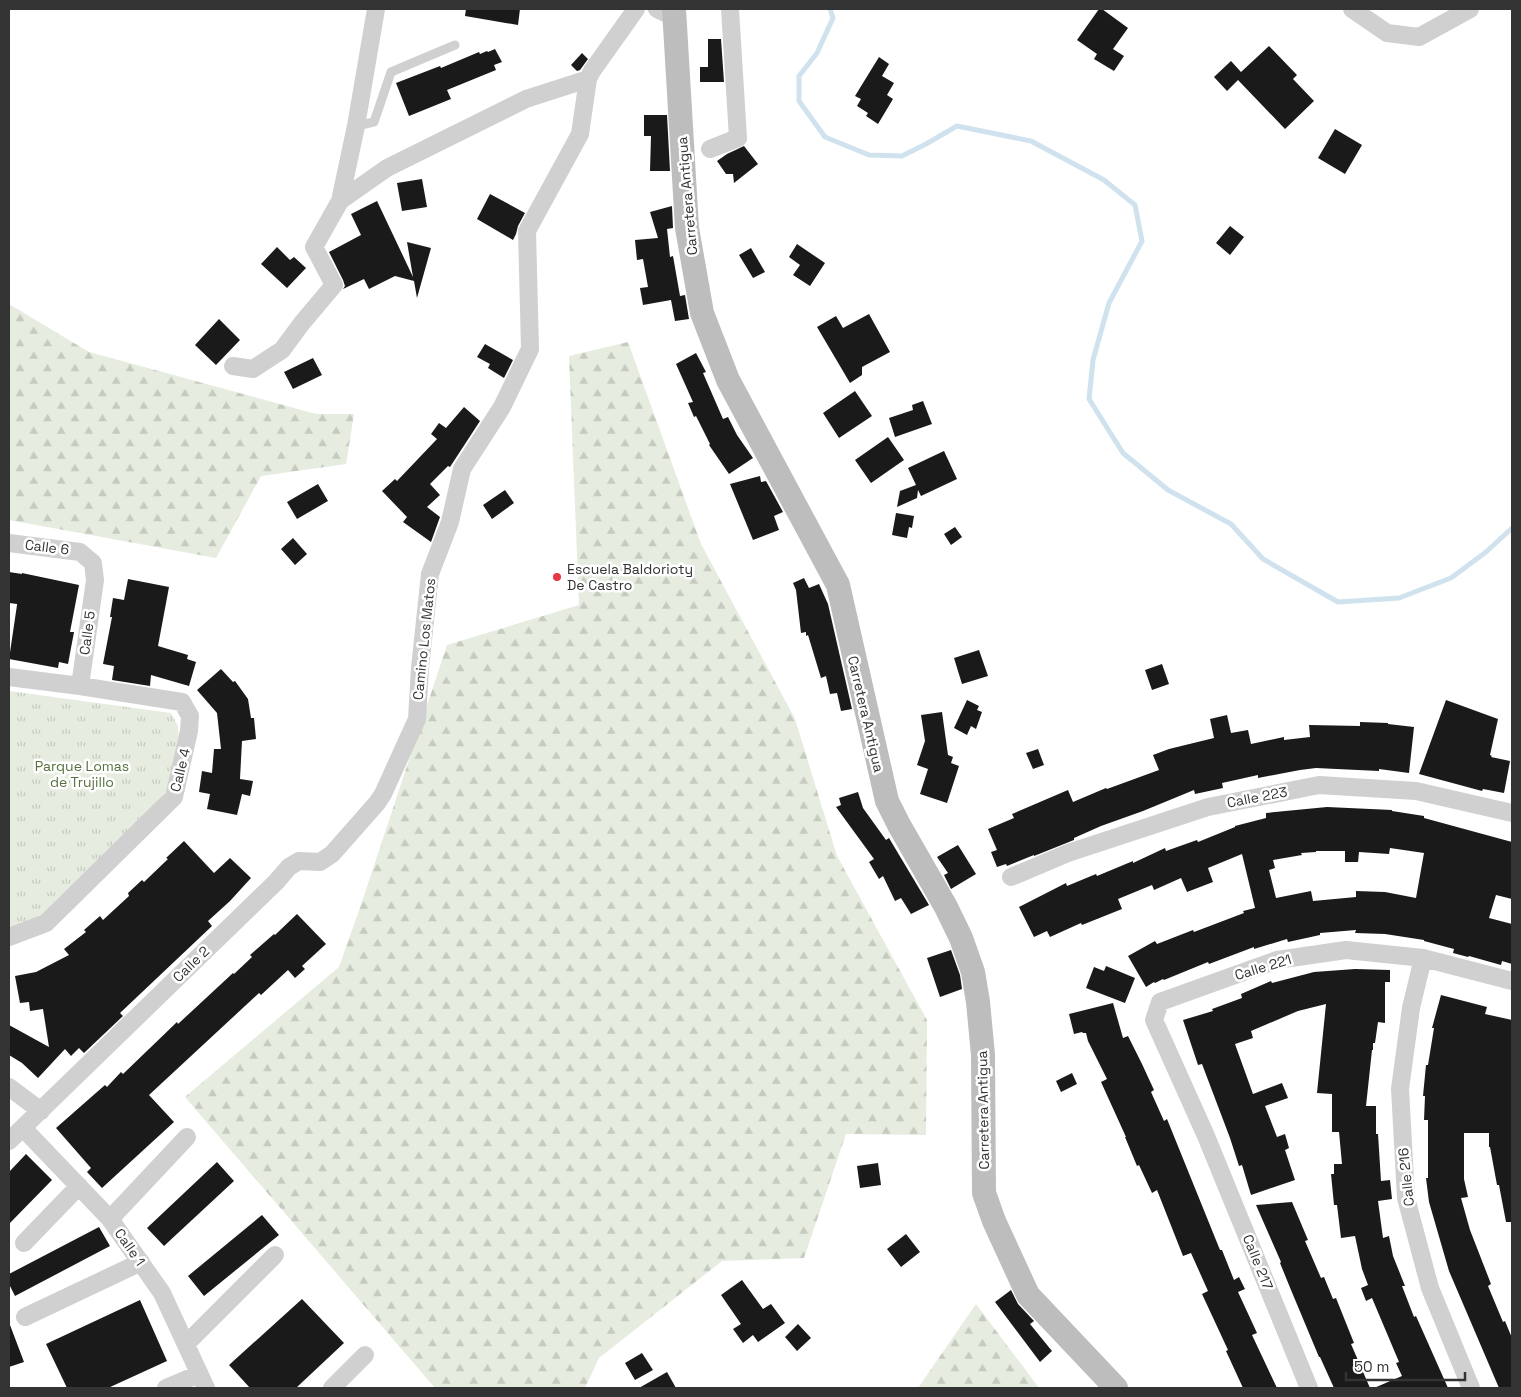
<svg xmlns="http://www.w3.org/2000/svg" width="1521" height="1397" font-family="'Space Grotesk',sans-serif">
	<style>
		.forest { fill: url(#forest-firs) }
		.park { fill: url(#park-tufts) }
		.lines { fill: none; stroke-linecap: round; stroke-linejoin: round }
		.stream { stroke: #cfe2ee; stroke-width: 5 }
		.building { fill: #1a1a1a; fill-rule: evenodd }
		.lane { stroke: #d0d0d0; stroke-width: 9 }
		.street { stroke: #d0d0d0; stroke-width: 18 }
		.secondary { stroke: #bdbdbd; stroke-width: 24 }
		.poi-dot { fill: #e63946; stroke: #fff; stroke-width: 2 }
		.labels { text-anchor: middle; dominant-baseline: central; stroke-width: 5; stroke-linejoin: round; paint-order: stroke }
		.street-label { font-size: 14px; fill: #333; stroke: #fff }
		.poi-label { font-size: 14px; fill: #333; stroke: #fff; text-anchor: start }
		.park-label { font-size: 14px; fill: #56703f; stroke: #fff }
	</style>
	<defs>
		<pattern id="forest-firs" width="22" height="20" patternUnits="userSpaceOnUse" patternTransform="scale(1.25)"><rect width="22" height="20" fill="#e6ecdf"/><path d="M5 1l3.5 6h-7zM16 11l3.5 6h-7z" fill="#c6cbc0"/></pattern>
		<pattern id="park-tufts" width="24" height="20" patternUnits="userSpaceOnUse" patternTransform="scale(1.25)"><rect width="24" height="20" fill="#e6ecdf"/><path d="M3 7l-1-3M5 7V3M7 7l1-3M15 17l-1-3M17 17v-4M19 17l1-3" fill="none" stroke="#c6cbc0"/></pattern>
	</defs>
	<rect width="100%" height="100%" fill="#fff"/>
	<path class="forest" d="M9,304L89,352L316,414H354L346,464L261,476L216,558L9,520Z
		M628,342L701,544L795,719L837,856L927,1020L926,1135L846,1134L804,1258L722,1261L599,1358L585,1388H435L185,1097L339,967L362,902L447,645L579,605L569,356Z
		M976,1304L1039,1388H918Z"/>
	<path class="park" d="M9,691L171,713L178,726L179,742L167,790L151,809L47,913L24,925L9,930Z"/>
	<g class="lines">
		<path class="stream" d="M830,9L833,18L817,53L799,76V101L825,137L869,155L902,156L926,144L957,126L1031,141L1104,180L1135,205L1142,241L1109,303L1093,360L1089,399L1123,453L1168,490L1231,524L1263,559L1338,602L1399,598L1451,578L1486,552L1512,528"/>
	</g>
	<path class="building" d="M466,9H520L518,25L465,16Z
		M1099,9H1102L1128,28L1113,49L1124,56L1114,71L1094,59L1097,54L1077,40Z
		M708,39H721L724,82H700V67H708Z
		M1269,46L1297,75L1293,79L1314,101L1285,129L1238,80L1227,91L1214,77L1231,61L1241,72Z
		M495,49L502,62L494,65L496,70L447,90L451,99L409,116L396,83L440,66L441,68L479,52L480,54L487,51L488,52Z
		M582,53L588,59L580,70L577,71L571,65Z
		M879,57L889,64L882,76L894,83L887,95L893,99L878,124L866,116L868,113L857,106L861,99L855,96Z
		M644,115H667L670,171H650L651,136H644Z
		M1335,129L1362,145L1345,174L1318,158Z
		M744,146L758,164L734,183L733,174H726L717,161L727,154Z
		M422,179L427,207L402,211L397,183Z
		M490,194L525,213L518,226L516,234L513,240L477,219Z
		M377,201L413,277L407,242L431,248L417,298L414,281L395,276L369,289L364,279L343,289L345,286L343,280L329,252L361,235L351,214Z
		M672,206L673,228L667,229L670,257L673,256L680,296L685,295L689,319L675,321L671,300L643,305L640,288L648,287L643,259L637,260L635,240L658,238L650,212Z
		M1230,226L1244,237L1230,255L1216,243Z
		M797,244L825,263L810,286L793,275L800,265L789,257Z
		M277,247L290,260L294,257L306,268L287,288L261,264Z
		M751,248L765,272L753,278L739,255Z
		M869,314L890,352L862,367V375L850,383L817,327L836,316L843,328Z
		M219,319L240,340L216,365L195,345Z
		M485,344L513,360L504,378L488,368L490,364L477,357Z
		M696,353L706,372L703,373L723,419L728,417L737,435L753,458L729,474L709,445L710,444L696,416L694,417L688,403L693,402L676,364Z
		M313,358L322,375L293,389L284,372Z
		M855,391L872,416L839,438L823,413Z
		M923,401L932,424L895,437L889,418L913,410L912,405Z
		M464,407L480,421L450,467L448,466L430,484L440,495L427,507L440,517L431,542L403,522L407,517L382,491L395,479L397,481L437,439L431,434L439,423L446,428Z
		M888,437L904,460L871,483L855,460Z
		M944,451L957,479L921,496L918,490L917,498L897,507L900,491L916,485L908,468Z
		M760,476L761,482L766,481L783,512L774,516L779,530L753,540L730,484Z
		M318,484L328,501L297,519L287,502Z
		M505,490L514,503L492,519L483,505Z
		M896,513L914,516L912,528L909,527L907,538L892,535Z
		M955,527L962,537L951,545L944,534Z
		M293,538L307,554L295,565L281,549Z
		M9,572L22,574V573L79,585L70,632H74L68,664L59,662L58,668L9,659L17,605V604L9,603Z
		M804,578L809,588L819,584L828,604L852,709L841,711L837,693L830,694L826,676L821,678L808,635L806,636V632L801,633L796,590L793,583Z
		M128,579L169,587L158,646L188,655L187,659L196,662L189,686L151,675L150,686L112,680L114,666L103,664L112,617H110L113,598L124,600Z
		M979,650L988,676L962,684L954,658Z
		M1162,664L1169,684L1152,690L1145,670Z
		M221,669L233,682L235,681L248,699L251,718H254L256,739L242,741L240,779L253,781L250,796L242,794L237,815L207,809L210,794L199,792L202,771L212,773L214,749H221L217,713L197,690Z
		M967,700L979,706L977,710L982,712L976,729L971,726L967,735L954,728Z
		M1446,700L1498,719L1490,755L1492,756L1491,757L1510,761L1504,793L1483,789L1482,791L1419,774Z
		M942,712L948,755L953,757L951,763L959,766L947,803L920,794L928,769L917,765L925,741L921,715Z
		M1227,715L1231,733L1248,730L1251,744L1284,737V740L1310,737L1309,725L1360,726V722L1388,723V724L1414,727L1409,773L1379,769V771L1316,768L1300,770L1258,778V775L1222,783L1223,788L1195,794L1194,790L1143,811L1101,826L1074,838V840L1034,856V855L1007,866L1006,864L997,867L991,852L997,850L988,829L1014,818L1012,814L1068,790L1073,802L1106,788L1107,789L1159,770L1153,755L1169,749L1214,738L1210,719Z
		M1038,749L1044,765L1033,769L1026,753Z
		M858,792L863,808L886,840L889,838L929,905L911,914L901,898L895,901L883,876L879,879L869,862L874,859L836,807L841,805L839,798Z
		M1327,807L1392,810V811L1424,816V818L1512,842V899L1496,895L1489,918L1512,924V964L1502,961L1501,965L1469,956L1468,957L1453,953L1454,949L1424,941V940L1385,934L1355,933L1356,930L1320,933V935L1288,942L1287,939L1254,949V947L1209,964L1208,962L1164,980L1163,979L1155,983L1154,982L1146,987L1128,956L1155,941L1157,944L1193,930L1194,932L1244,913L1243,911L1255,908L1242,854L1208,868L1213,882L1187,892L1181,878L1154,890L1152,885L1118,899L1122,909L1082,925L1081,923L1050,937L1047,931L1034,937L1019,907L1066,883L1067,886L1096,874L1097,876L1133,861V863L1165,848L1166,851L1197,840L1198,842L1235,827V826L1266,818V813ZM1390,848L1424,853L1416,898L1385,892L1356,891V897L1313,901L1311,891L1276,898L1269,870L1275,868L1273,860L1302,855L1301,853L1316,852V851H1345V862H1358L1359,852L1389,854Z
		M184,841L214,873L230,858L251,878L230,901L208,921L212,926L120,1013L123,1016L84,1053L79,1048L71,1056L65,1049L38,1078L22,1063L9,1055V1025L49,1047L43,1009L30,1011L29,1002L20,1003L15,976L36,972L69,955L64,949L86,932L84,930L100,916L103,920L129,896L128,893L142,880L144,882L168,859L166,858Z
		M958,845L976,874L951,889L944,875L948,873L937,857Z
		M297,914L326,944L302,966L305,969L295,978L288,970L261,995L259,993L149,1095L174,1122L102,1188L87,1172L91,1168L56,1128L105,1085L107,1087L121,1072L123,1074L177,1022L178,1024L233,973L234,974L252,957L250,955L274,934L275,935Z
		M951,950L960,975L962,989L940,997L927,958Z
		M1106,966L1135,978L1125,1003L1086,988L1094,967L1104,971Z
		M1355,969L1390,970V982H1385V1023L1378,1022L1375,1043H1373V1050H1372L1366,1106H1376V1134H1378L1381,1181L1390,1180L1392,1199L1378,1201L1383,1238L1389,1236L1393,1256L1405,1286H1402L1414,1317L1416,1316L1448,1388H1374L1402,1376L1396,1363L1399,1362L1372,1298L1366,1301L1361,1288L1368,1285L1362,1269L1355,1236L1341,1238L1337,1205H1334L1331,1174H1334V1164H1342L1339,1132H1332V1094L1317,1093L1326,1004L1298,1011L1251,1031L1253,1038L1235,1044L1253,1094L1282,1083L1288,1098L1265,1106L1277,1137L1285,1134L1289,1148L1285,1150L1295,1180L1251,1195L1242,1165L1239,1166L1230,1138L1202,1064L1198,1065L1183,1020L1213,1011L1212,1009L1242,998L1241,994L1271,981L1272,983L1314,972Z
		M1441,995L1487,1007L1485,1014L1512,1020V1222H1506L1499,1185H1497L1490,1147H1489V1133H1464V1179L1468,1197L1461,1198L1470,1230L1491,1284L1488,1286L1503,1322L1505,1321L1512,1338V1388H1499L1449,1271L1429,1202L1426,1178H1428V1120H1424L1425,1096H1423L1426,1065H1428L1434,1028H1432Z
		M1113,1003L1123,1038L1128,1036L1142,1064L1154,1090L1151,1092L1164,1121L1167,1119L1220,1250H1222L1234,1280L1239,1277L1245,1289L1238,1292L1257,1333L1252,1335L1277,1388H1243L1226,1351L1228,1350L1202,1294L1208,1291L1191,1253L1183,1256L1157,1190L1152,1193L1139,1165L1137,1166L1125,1137H1126L1101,1082L1107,1079L1088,1041L1086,1033H1083L1082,1032L1074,1034L1069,1014Z
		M1072,1073L1077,1084L1061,1092L1056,1081Z
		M26,1154L52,1180L9,1224V1172Z
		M217,1162L234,1181L164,1246L147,1228Z
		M878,1163L881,1185L860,1188L857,1166Z
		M1292,1202L1308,1240L1305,1241L1321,1278L1324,1277L1333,1299L1336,1298L1354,1343L1351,1344L1370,1388H1334L1320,1357H1319L1291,1290L1280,1263L1281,1262L1256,1205Z
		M262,1215L279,1235L204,1296L188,1276Z
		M99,1227L110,1246L15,1296L9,1284V1274Z
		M906,1234L920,1252L901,1267L887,1249Z
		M742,1280L763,1309L771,1304L785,1323L758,1342L753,1335L743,1343L733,1329L741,1324L721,1295Z
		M1011,1290L1018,1304L1034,1321L1030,1324L1052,1351L1040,1362L995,1302Z
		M302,1299L344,1343L296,1388H250L229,1365Z
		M140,1300L167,1361L108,1388H67L46,1344Z
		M798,1324L811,1338L797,1351L785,1337Z
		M9,1325H10L24,1362L9,1367Z
		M642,1353L653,1370L635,1380L625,1363Z
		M667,1372L676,1388H639Z"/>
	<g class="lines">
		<path class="lane" d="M356,126L374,122L391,72L455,45"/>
		<path class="street" d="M657,9L674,17
			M1352,9L1387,33L1419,37L1470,9
			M710,149L738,138L730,9
			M340,201L356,126L376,9
			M233,366L253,369L282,350L302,323L334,285L314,247L340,201L387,168L526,99L588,79
			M9,543L80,552L93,563L95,580L80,686
			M9,677L80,686L182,702L190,716L189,731L174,797L46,923L9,937
			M1011,877L1068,853L1208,807L1319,785L1416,791L1512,813
			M1423,958L1411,1008L1400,1089L1406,1198L1430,1288L1471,1388
			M9,1087L41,1111
			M23,1128L110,1219L162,1293L206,1388
			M9,1141L276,882L289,867L299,861L320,862L332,854L377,803L383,794L417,719L420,668L430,574L450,522L462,469L502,407L530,349L527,231L580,134L588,79L592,71L636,9
			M110,1219L187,1137
			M24,1243L79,1186
			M25,1317L141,1262
			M186,1344L275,1255
			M166,1388L199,1374
			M332,1388L365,1355
			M1309,1388L1206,1136L1154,1020L1160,1002L1277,960L1346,950L1423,958L1512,981"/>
		<path class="secondary" d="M674,9L687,228L702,313L728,380L838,585L887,801L899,825L946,907L961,938L973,972L978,1002L983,1055L984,1193L994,1221L1028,1295L1116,1388"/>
	</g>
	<circle class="poi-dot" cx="557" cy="577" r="5"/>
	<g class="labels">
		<g class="street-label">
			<text transform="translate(687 196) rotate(-95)">Carretera Antigua</text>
			<text transform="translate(47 547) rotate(7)">Calle 6</text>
			<text transform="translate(87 633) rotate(-82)">Calle 5</text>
			<text transform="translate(424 639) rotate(-84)">Camino Los Matos</text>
			<text transform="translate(866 714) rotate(77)">Carretera Antigua</text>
			<text transform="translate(180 770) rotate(-76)">Calle 4</text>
			<text transform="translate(1257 797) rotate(-11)">Calle 223</text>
			<text transform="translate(191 964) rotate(-44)">Calle 2</text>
			<text transform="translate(1263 967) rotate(-17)">Calle 221</text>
			<text transform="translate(983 1110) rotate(-91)">Carretera Antigua</text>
			<text transform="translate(1406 1177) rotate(-96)">Calle 216</text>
			<text transform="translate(130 1247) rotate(55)">Calle 1</text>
			<text transform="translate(1258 1262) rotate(68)">Calle 217</text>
		</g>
		<g class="poi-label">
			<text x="567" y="569">Escuela Baldorioty<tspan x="567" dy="16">De Castro</tspan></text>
		</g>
		<g class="park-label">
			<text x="82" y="766">Parque Lomas<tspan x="82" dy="16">de Trujillo</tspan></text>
		</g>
	</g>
	<rect width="1521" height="1397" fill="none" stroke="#333333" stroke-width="20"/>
	<path d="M1346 1372v8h119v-8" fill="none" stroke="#333333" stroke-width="2.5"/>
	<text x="1354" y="1372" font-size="15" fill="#333333" stroke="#ffffff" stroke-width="4" paint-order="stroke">50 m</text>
</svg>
